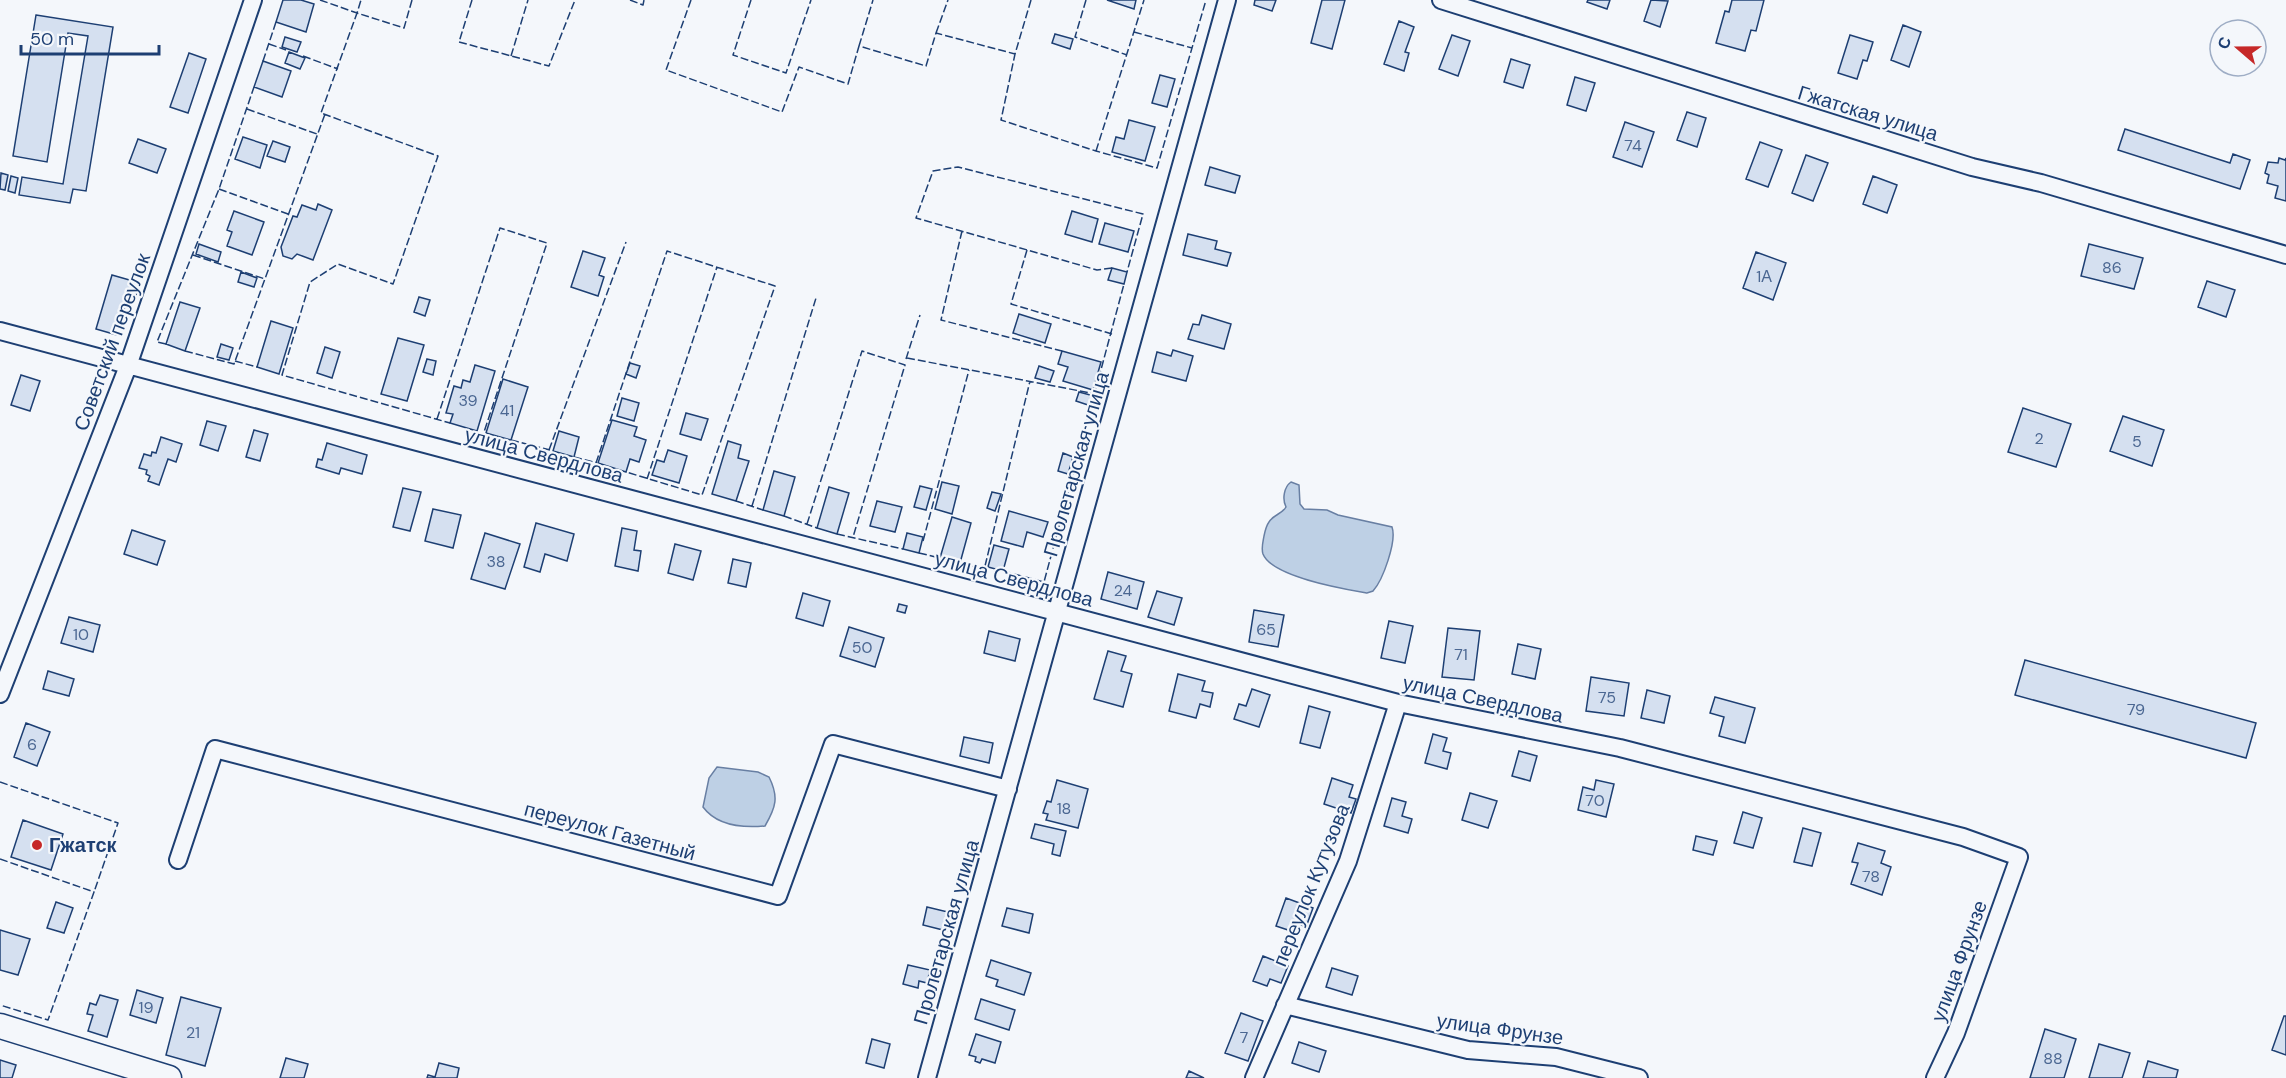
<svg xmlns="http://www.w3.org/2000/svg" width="2286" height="1078" font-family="'DM Sans',sans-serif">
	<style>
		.water { fill: #bed0e5; stroke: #687fa3; stroke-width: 1.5 }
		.building { fill: #d5e0f0; stroke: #1d3f73; stroke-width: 1.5 }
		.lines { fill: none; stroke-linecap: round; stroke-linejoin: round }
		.street-casing { stroke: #1d3f73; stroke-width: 20 }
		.secondary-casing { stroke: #1d3f73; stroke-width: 27 }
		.street { stroke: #f4f7fb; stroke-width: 16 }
		.secondary { stroke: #f4f7fb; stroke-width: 24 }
		.fence { stroke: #1d3f73; stroke-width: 1.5; stroke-dasharray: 8 3; stroke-linecap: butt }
		.poi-dot { fill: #c62828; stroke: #f4f7fb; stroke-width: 2 }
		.labels { text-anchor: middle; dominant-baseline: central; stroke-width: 4.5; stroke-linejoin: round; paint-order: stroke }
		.number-label { font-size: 16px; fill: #4b6792 }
		.street-label { font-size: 20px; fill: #1d3f73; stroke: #f4f7fb }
		.poi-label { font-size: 20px; font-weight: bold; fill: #1d3f73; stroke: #f4f7fb; text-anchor: start }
	</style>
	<rect width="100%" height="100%" fill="#f4f7fb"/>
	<path class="water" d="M1291,482L1299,485L1300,504L1304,509L1327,510L1338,515L1392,527C1397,541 1383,580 1373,591L1367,593C1344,589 1272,577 1263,554C1261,548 1263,542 1264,536C1265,531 1266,526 1269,522C1273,515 1282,514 1286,507C1282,499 1284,487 1291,482Z
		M717,767L758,772L769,777C779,797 776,807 765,826C743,828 717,826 703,807L709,778Z"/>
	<path class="building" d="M283,0H301L314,4L306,32L276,22Z
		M1107,0H1136L1134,9Z
		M1255,0H1276L1272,11L1254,5Z
		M1322,0H1345L1332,49L1311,43Z
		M1588,0H1610L1607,9L1587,2Z
		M1651,0L1668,1L1660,27L1644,21Z
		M1732,0H1764L1756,31L1751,30L1745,51L1716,43L1725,11L1729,12Z
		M36,15L113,27L86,191L73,189L70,203L19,195L22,177L63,184L88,36L68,33L47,162L13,156Z
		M1399,21L1414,27L1405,52L1409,53L1404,71L1384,64Z
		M1903,25L1921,32L1909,67L1891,60Z
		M1055,34L1073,39L1070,49L1052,43Z
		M1452,35L1470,41L1458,76L1439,69Z
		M1850,35L1873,42L1867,61L1863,60L1857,79L1838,73Z
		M285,37L301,42L297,52L282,47Z
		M289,52L305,58L300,69L285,63Z
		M189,53L206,59L188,113L170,107Z
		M1511,59L1530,65L1523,88L1504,82Z
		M263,61L291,71L282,97L254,87Z
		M1160,75L1175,79L1167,107L1152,103Z
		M1575,77L1595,83L1586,111L1567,105Z
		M1687,112L1706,118L1697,147L1677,140Z
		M1129,120L1155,127L1145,161L1112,152L1116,137L1124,139Z
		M1625,122L1654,132L1642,167L1613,157Z
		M2125,129L2230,163L2233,154L2250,160L2240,189L2118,150Z
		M243,137L267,145L260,168L235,159Z
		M138,139L166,149L157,173L129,163Z
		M273,141L290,147L285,162L267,156Z
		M1760,142L1782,150L1768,187L1746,179Z
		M1806,155L1828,163L1813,201L1792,193Z
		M2279,158L2285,160L2286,158V201L2275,198L2278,186L2267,183L2269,175L2265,173L2268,162L2278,163Z
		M1210,167L1240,176L1235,193L1205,185Z
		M1,173L8,175L5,190L0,189Z
		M11,176L18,178L15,193L8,191Z
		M1873,176L1897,185L1887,213L1863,204Z
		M318,204L332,210L313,260L297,254L292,259L283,256L281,247L293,216L297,217L302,205L316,210Z
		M234,211L264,222L252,255L227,246L232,232L227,230Z
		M1072,211L1098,219L1092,242L1065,234Z
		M1105,223L1134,231L1128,252L1099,244Z
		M1188,234L1217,241L1215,249L1231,253L1227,266L1183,255Z
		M199,244L221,252L218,262L196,254Z
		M2089,244L2143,258L2134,289L2081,276Z
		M583,251L605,258L599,275L604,277L598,296L571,287Z
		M1756,252L1786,263L1773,300L1743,288Z
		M1112,268L1127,272L1124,284L1108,280Z
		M241,272L257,278L254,287L238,282Z
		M112,275L140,283L134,301L127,299L117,335L96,329Z
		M2207,281L2235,290L2226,317L2198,307Z
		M419,297L430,300L425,316L414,312Z
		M180,302L200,308L185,351L166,344Z
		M1019,314L1051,324L1045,343L1013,333Z
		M1202,315L1231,324L1224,349L1188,339L1193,324L1199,325Z
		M271,321L293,328L279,374L257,367Z
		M398,338L424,345L407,401L381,394Z
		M221,344L233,348L229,360L217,357Z
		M325,347L340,352L332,378L317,373Z
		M1173,350L1193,356L1186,381L1152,372L1157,352L1171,356Z
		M1062,351L1101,362L1093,390L1063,381L1068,367L1058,364Z
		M427,359L436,361L433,375L423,372Z
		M630,363L640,366L636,378L626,374Z
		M475,365L495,371L477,431L450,423L453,414L446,413L454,386L461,388L463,380L470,382Z
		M1039,366L1054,371L1050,382L1035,378Z
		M21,375L40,381L30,411L11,405Z
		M503,379L528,387L511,440L486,433Z
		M1079,392L1094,396L1091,406L1076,401Z
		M622,398L639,403L634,421L617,416Z
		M2023,408L2071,424L2056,467L2008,452Z
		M686,413L708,419L701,440L680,434Z
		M2123,416L2164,430L2152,466L2110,451Z
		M612,420L637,427L634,436L646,440L639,462L630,459L626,472L598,463Z
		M207,421L226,426L218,451L200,445Z
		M254,430L268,434L260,461L246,457Z
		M559,431L579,437L574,457L553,451Z
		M161,437L182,444L176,462L168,459L159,485L148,481L150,476L146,474L147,470L139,468L144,454L151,456L152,452L156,453Z
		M728,441L741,445L738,458L749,461L736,501L712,494Z
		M327,443L367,455L362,474L341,468L339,474L316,467L318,459L322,460Z
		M668,450L687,456L679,483L652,475L657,460L664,462Z
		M1063,453L1073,457L1068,474L1058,471Z
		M774,471L795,477L784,516L763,510Z
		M942,482L959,486L952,514L935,509Z
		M920,486L932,489L926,510L914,507Z
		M829,487L849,493L837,534L817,528Z
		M403,488L421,492L410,531L393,527Z
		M992,492L1001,494L995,511L987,508Z
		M877,501L902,507L895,532L870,526Z
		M433,509L461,515L453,548L425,541Z
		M1009,511L1048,522L1043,537L1027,532L1023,547L1001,541Z
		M952,517L971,523L960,563L940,558Z
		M536,523L574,534L567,561L545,554L540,572L524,567Z
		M622,528L637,531L634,550L641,551L638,571L615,566Z
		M132,530L165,541L157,565L124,554Z
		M485,533L520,544L505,589L471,579Z
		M907,533L923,537L919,553L903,549Z
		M675,544L701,551L693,580L668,573Z
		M994,545L1009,549L1003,571L988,567Z
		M733,559L751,563L746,587L728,583Z
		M1108,572L1144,582L1137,609L1101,599Z
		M1157,591L1182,598L1174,625L1148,617Z
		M803,593L830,601L823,626L796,618Z
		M899,604L907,606L905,613L897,611Z
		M1254,610L1284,615L1278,647L1249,642Z
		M69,617L100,625L93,652L61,643Z
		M1389,621L1413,626L1405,663L1381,658Z
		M849,627L884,638L875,667L840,656Z
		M1448,628L1480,631L1474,680L1442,677Z
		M989,631L1020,639L1015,661L984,653Z
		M1518,644L1541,649L1535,679L1512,674Z
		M1108,651L1126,656L1121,671L1132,674L1123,707L1094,699Z
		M2025,660L2256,723L2246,758L2015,695Z
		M48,671L74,679L69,696L43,689Z
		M1178,674L1205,681L1202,691L1213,693L1210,707L1200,704L1196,718L1169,711Z
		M1591,677L1629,683L1624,716L1586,711Z
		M1252,689L1270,695L1259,727L1234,719L1239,704L1246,706Z
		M1647,690L1670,696L1664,723L1641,718Z
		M1715,697L1755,708L1745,743L1719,736L1724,717L1710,713Z
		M1309,706L1330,712L1320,748L1300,743Z
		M26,723L50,732L37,766L14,757Z
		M1433,734L1447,738L1443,751L1451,753L1447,769L1425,763Z
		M964,737L993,743L989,763L960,756Z
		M1519,751L1537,756L1530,781L1512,776Z
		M1332,778L1353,785L1349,797L1356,799L1351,813L1324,804Z
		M1057,780L1088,789L1078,828L1046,820L1048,814L1043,813L1047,801L1051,802Z
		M1596,780L1614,784L1606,817L1578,810L1583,787L1594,790Z
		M1470,793L1497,801L1488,828L1462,820Z
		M1392,798L1406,802L1402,816L1412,819L1408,833L1384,826Z
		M1743,812L1762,818L1753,848L1734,843Z
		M23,820L63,834L51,870L11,857Z
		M1035,824L1066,831L1060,856L1052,854L1054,844L1031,838Z
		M1803,828L1821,833L1812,866L1794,862Z
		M1696,836L1717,841L1713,855L1693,850Z
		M1858,843L1885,851L1881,863L1891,867L1882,895L1851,884L1858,863L1852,862Z
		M1286,898L1313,908L1306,927L1294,922L1291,931L1276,926Z
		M56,902L73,908L64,933L47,928Z
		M927,907L952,913L947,931L923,925Z
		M1007,908L1033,914L1029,933L1002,926Z
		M0,930L30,939L18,975L0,970Z
		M1263,956L1288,966L1281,983L1270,979L1267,986L1253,981Z
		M991,960L1031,973L1024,995L996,986L998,980L986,976Z
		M908,965L930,970L927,983L919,981L918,988L903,984Z
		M1332,968L1358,976L1352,995L1326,987Z
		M137,990L163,998L156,1023L130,1015Z
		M100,995L118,1000L107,1037L88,1031L93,1015L87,1014L90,1003L96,1005Z
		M181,997L221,1008L205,1066L166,1055Z
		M981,999L1015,1010L1009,1030L975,1019Z
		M1241,1013L1263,1021L1248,1061L1225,1053Z
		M2284,1016H2286V1055L2272,1050Z
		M2045,1029L2076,1039L2064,1078H2030Z
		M976,1034L1001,1042L995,1063L982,1059L980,1063L975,1061L976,1057L969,1055Z
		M872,1039L890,1044L884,1068L866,1063Z
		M1299,1042L1326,1051L1319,1072L1292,1063Z
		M2099,1044L2130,1053L2122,1078H2089Z
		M286,1058L308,1064L304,1078H280Z
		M0,1060L16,1065L12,1078H0Z
		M2148,1061L2178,1070L2176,1078H2143Z
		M439,1063L459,1068L457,1078H427L428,1075L435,1077Z
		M1189,1071L1204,1078H1186Z"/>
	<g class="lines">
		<g class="street-casing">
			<path id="street" d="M1441,0L1972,167L2041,183L2286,255
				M0,331L1398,703L1620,748L1963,837L2019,857L1956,1033L1935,1078
				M0,694L128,366L253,0
				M178,860L215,749L778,896L833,744L1008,789
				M1285,1005L1468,1050L1556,1057L1639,1078
				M927,1078L1227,0
				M1254,1078L1348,861L1398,703"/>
		</g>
		<g class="secondary-casing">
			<path id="secondary" d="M0,1026L169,1078"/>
		</g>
		<use href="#street" class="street"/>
		<use href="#secondary" class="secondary"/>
		<path class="fence" d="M320,0L357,13L361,0
			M412,0L404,28L357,13L321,113L438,156L393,284L338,264L310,282L282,375L450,423
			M472,0L459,42L549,66L575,0
			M630,0L643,5L644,0
			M691,0L666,70L782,112L799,67L848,84L859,46L926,66L936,33L1015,54
			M751,0L733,55L786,73L811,0
			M1031,0L1015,54L1001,120L1096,151L1157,168L1206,0
			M1086,0L1075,37L1127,55
			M1134,32L1192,48
			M936,33L948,0
			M269,44L286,50
			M859,46L873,0
			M303,56L338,69
			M511,56L528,0
			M263,61L276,22
			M247,109L317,134
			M1096,151L1144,0
			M219,189L288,214
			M962,231L941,320L1062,351
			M1027,250L1011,304L1112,334
			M193,255L265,279
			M1112,268L1097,270L916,218L933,171L958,167L1143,214L1127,272
			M166,344L157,342L219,189L254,87
			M185,351L234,364L325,114
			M907,358L1096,394
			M906,359L920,315
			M235,361L257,367
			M437,419L500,228L547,243L484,432
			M511,440L550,450
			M549,450L626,242
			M574,457L597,463
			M596,463L667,251L775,286L702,495L626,472
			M647,479L717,267
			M736,501L763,510
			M752,506L816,298
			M784,516L817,528
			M807,524L862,351L905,365L853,537
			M837,534L903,549
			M923,541L969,370
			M919,553L940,558
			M960,563L985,570V566L988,567
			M985,566L1030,381
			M1003,571L1044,582L1124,284
			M0,782L118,823L94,892
			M0,859L94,892L48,1020L0,1005"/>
	</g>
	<circle class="poi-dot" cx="37" cy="845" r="6"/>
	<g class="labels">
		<g class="number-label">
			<text x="1633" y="145">74</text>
			<text x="2112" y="267">86</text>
			<text x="1764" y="276">1А</text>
			<text x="468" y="400">39</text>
			<text x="507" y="410">41</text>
			<text x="2039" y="438">2</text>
			<text x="2137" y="441">5</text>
			<text x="496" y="561">38</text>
			<text x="1123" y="590">24</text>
			<text x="1266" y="629">65</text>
			<text x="81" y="634">10</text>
			<text x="862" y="647">50</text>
			<text x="1461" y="654">71</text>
			<text x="1607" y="697">75</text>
			<text x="2136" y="709">79</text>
			<text x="32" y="744">6</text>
			<text x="1595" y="800">70</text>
			<text x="1064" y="808">18</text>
			<text x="1871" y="876">78</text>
			<text x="146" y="1007">19</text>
			<text x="193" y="1032">21</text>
			<text x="1244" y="1037">7</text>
			<text x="2053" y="1058">88</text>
		</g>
		<g class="street-label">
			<text transform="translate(1868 113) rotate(17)">Гжатская улица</text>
			<text transform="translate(112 342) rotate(-70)">Советский переулок</text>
			<text transform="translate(544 455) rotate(15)">улица Свердлова</text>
			<text transform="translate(1076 464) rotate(-74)">Пролетарская улица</text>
			<text transform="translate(1014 579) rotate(15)">улица Свердлова</text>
			<text transform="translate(1483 699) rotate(12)">улица Свердлова</text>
			<text transform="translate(610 831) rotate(15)">переулок Газетный</text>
			<text transform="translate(1311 885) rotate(-68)">переулок Кутузова</text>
			<text transform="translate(946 932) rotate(-74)">Пролетарская улица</text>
			<text transform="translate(1959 961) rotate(-70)">улица Фрунзе</text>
			<text transform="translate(1500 1029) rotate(8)">улица Фрунзе</text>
		</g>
		<g class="poi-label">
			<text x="49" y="845">Гжатск</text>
		</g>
	</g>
	<g transform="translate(2238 48) rotate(290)"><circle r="28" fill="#f4f7fb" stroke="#9eadc5" stroke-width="1.5"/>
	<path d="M0-4.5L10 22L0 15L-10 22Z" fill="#c62828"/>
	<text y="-9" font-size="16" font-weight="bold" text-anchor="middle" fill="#1d3f73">С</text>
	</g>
	<path d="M21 45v9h138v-9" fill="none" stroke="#1d3f73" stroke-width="3"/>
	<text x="30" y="45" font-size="18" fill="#1d3f73" stroke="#f4f7fb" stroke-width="4.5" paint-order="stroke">50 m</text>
</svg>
